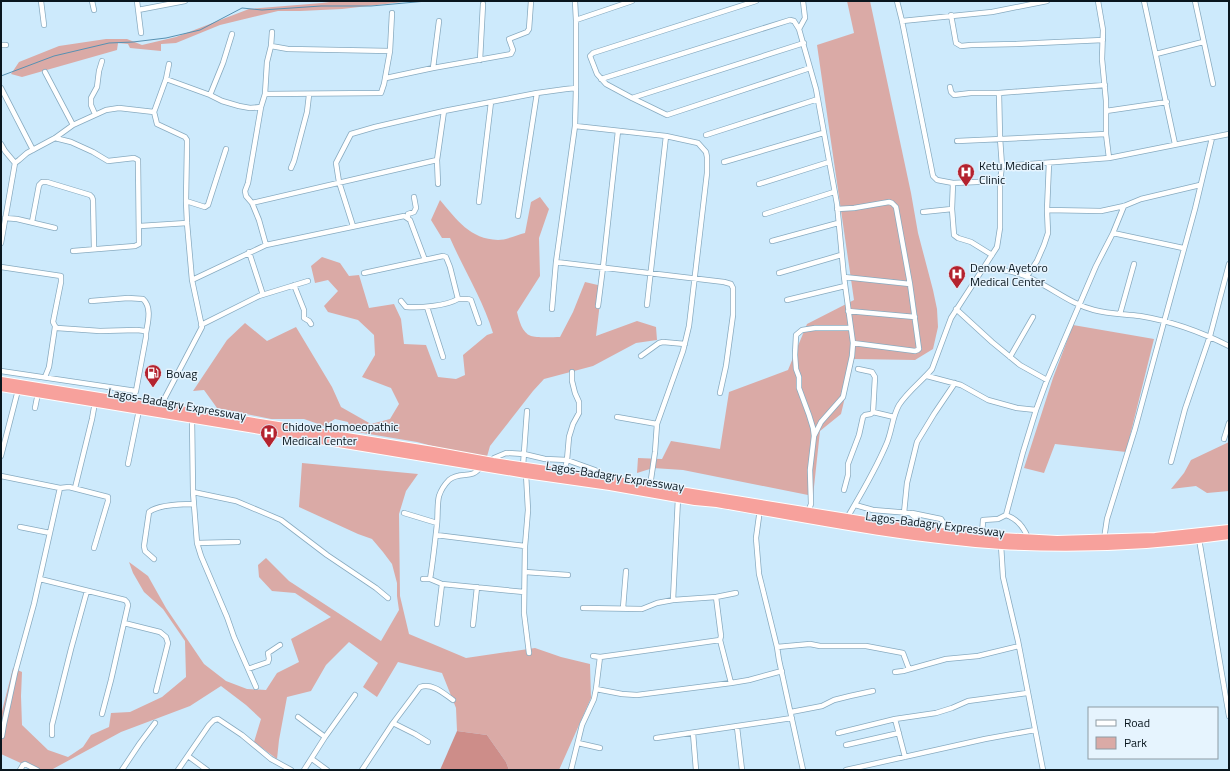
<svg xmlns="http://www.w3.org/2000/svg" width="1230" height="771" font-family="'Titillium Web',sans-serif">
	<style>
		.green { fill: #daaaa6 }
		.forest { fill: #cd8d89 }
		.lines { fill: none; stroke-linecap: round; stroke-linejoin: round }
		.stream { stroke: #5791b2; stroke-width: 1 }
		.street-casing { stroke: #88abc0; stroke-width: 6 }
		.highway-casing { stroke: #fff; stroke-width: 10 }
		.street { stroke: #fff; stroke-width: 4.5 }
		.highway { stroke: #f7a19c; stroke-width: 8 }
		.labels { text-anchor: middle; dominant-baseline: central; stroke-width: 3; stroke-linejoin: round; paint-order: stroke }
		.poi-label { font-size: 12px; fill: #09161e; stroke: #e6f4fe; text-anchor: start }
		.street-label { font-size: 12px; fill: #09161e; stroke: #e6f4fe }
	</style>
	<rect width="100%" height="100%" fill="#cdeafc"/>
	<path class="green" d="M337,1H411L342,9L300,11H278L220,25L176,43L161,44V51L130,48L128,44L118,43L117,50L22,77L11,74L19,62L59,46L106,39H127L142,45L176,37L249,9L322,3Z
		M847,1H870L911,193L918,233L933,290L937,309L938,327L933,349L915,360L854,359L841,414L820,431L813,496L683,470L653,468L637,473L638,458L662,459L671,441L720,449L729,392L788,370L807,324L854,300L817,45L854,33Z
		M540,197L549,209L539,238L540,276L517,312C519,320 522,333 531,336C536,338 554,337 560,337L573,312L585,282L602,286L596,336L637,321L656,327L657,340L636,343L593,366L544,379L533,391L490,446L486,460L417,442L351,431L348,422L335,419L324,426L304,419H271L217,408L204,390L193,391L227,340L245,323L267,341L296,327L332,387L341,407L371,424L390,419L399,404L391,388L362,377L375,355L374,335L358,320L328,312L324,306L338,291L328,280L315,283L311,266L322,257L340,263L349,276L359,275L369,308L394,304L401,319L404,344L426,345L438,377L456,379L465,375L463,355L487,335L493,333C483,300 464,270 450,238H442L431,220L440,200C457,220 470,239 498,240C506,240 517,235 525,233L531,202Z
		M1073,325L1154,339L1126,452L1055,444L1044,473L1024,468L1053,378Z
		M1229,442V491L1207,493L1196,486L1171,489L1184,473L1191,460Z
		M302,463L418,474L406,491L399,514L400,596L409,634L466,658L535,648L561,657L590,664L591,698L559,770H509L506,762L487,735L457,731L456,708L442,673L398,662L377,697L363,687L378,663L349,642L326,665L311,691L287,697L279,740L277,759L254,742L261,719L246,705L221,686L190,706L121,732L51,770H36L1,754V715L13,668L22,672L21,696L22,725L48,750L68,757L83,747L91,735L109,727L111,713L130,712L162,697L186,677L185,641L163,609L144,592L133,573L129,562L148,576L166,608L204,664L226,681L247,689L266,690L277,673L299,662L291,639L331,617L295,593L272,591L259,577L258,565L266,558L289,581L381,641L399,610L397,596V583L392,564L383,552L372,539L358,534L299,507Z"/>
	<path class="forest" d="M457,731L487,735L506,762L509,770H440Z"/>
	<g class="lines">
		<path class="stream" d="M1,76L54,56L109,43L133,42L166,38L200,30L242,8L262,10L321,6H371L427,1"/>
		<g class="street-casing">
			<path id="street" d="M41,1L44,25
				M92,1L94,10
				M137,1L141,33
				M756,1L593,53L590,56L597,74L606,84L632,98L667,115L810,68
				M803,1L805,18L799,29L816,89L837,204L844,277L853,343L852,356L843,397L821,422L814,436
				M897,1L902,21L933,176L937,180L953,183L1000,181L1002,166L1109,158L1229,134
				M1098,1L1103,30L1102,59L1106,101V134L1109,158
				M1144,1L1175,144
				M1195,1L1213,84
				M138,10L185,1
				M951,15L956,43L961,46L971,45L1016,44L1103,40
				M576,20L632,1
				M902,21L992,12L1047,1
				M1,45H6
				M271,46L288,49L390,51
				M1156,54L1203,42
				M480,60L483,4
				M433,68L439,21
				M45,72L73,125
				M386,78L433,68L511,54L513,50L509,39L527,32L529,29L531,1
				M166,79L169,64
				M601,79L790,20L794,21L799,29
				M950,87L951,92L954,95L971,93H999L1105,85
				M1,88L33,150
				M999,93L1000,138L1002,166
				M265,94L381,93L384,84L390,51L392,13
				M210,95L223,63L232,34
				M632,98L804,43
				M1106,111L1167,102
				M154,112L166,79L210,95L222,101L239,106L250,108L261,107
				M95,114L91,105V98L97,87L99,71L102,61
				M575,126L666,136L698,143L706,152L707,157V173L689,326L683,351L657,424L655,452L650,486
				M706,135L818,99
				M55,138L71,142L93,152L108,161L134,158L138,160V161L139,244L135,246L73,251
				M957,141L1106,134
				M1,144L5,151L15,163
				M437,160L438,184
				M724,162L823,133
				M291,168L294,161L307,112L309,95
				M953,183L952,209L954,235L958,238L971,242L992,255
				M759,184L829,162
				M186,201L205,207L208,205L226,149
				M479,202L491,102
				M252,203L437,160L444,111
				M837,209L854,208L889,202L892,203L896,207L910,284L919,349L918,350L915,351L853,343
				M1047,210L1101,211L1124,206L1141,199L1200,185
				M923,212L952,209
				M765,214L834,192
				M518,216L537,93
				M5,218L17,219L55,228
				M408,218V214L414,212L416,208L414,197
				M32,222L39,185L42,182H47L90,195L92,197L93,200L94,249
				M140,226L187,223
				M353,226L339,182L336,163L351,134L375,127L444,111L537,93L566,89L576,88
				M1113,233L1183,248
				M772,241L838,223
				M1,243L15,163L19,160L27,153L55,138L73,125L106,110L119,108L154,112L157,124L185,137L187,140V144L186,201L187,223L192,280L202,327L160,407
				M266,245L259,220L252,203L246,196L245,191L248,183L261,107L265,94L267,62L271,46L272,32
				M249,252L263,295
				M556,262L724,282L731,284L733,288V315L726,366L720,393
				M1,267L61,276V282L53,322L55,326L57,328L100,331L137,330L145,331L146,333V337L136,391L132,402
				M984,268C1002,269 1019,272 1034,280C1055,290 1071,304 1094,310C1109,314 1125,314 1140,316C1171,321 1201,332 1229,346
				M364,273L443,256L446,257L450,267L458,299C446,306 421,308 406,307L401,301
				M779,273L841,255
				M1027,276L1037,261L1044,245L1048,233L1047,210L1049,163
				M844,277L910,284
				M192,280L266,245L404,216L410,220L425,260
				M294,285L304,310V318L309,321L311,324
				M458,299H468L471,300L479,323
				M787,300L845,286
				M91,301L128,298L143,299C152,307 148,322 146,333
				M647,305L666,136
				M598,306L603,267L618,131
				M427,307L443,357
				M552,309L556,262L575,126L576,88V20L575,1
				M956,309L992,342L1020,365L1047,380
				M848,311L915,317
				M1120,314L1134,264
				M201,325L259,296L308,281
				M641,356L659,343L663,342L685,344
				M1010,357L1033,317
				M1,371L136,391
				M927,376L961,385L988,400L1017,408L1036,410
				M45,377L49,367L55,327
				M35,408L38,393
				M873,412L894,417
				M617,417L657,424
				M192,418L193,492L197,543L201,556L227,617L234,637L256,687
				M1224,439L1229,423
				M1,456L18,390
				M493,462L494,458L506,453L524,454L545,459L567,460L595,470L600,474L601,478
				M1171,462L1185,409L1210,336L1229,264
				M128,464L139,410
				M523,466L527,411
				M564,473L567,460L569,437L573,424L579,413V402L575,393L572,381V372
				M526,474L528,510L525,546L524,613L529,653
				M1,476L60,488L69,487L108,497V501L94,548
				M75,488L92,419L95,402
				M844,490L848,475V464L859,435L863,417L865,415L871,414L873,412L875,377L872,372L858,369
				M193,492L236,501L281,520L327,555L376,588L388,598
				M855,505L873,510L910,513L916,518L915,529
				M760,509L756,538L759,574L777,647L779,660L803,770
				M808,512L811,504L810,470L814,436L813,428L809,415L799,388V377L796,369L795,355L796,335L802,330L815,328H851
				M404,513L437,523
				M904,513L907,483L917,442L934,414L955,383
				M912,513L941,519L943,522L944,532
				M1006,515C1017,519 1024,527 1028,538
				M847,518C861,494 875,471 886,445C892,432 892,417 899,405C908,391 922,381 932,369L951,318L997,247L1000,228V181
				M20,527L50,533
				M436,535L525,546
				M982,536L983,520L998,519L1006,515L1023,452L1036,410L1047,380L1096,266L1113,233L1124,206
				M1104,539L1107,519L1135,429L1164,322L1195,209L1212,138
				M1199,539L1229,716
				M197,543L238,542
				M1001,545L1003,577L1018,641L1043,770
				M154,559L145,551L144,546L149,512C158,505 182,504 194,504
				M525,572L568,575
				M40,579L125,600L127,602L128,605L111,680L102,714
				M423,579H430L442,584L524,592
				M430,579C433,561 435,542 437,524C438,515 437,504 439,496C441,490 445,484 449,480C461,470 472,481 481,466
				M673,600L678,498
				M583,608L642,609L657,603L673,600L716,597L736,593
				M623,608L626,571
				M124,623L160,632L166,637L168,643L156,691
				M437,624L442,584
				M473,625L477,587
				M720,640L731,683
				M777,647L810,644L820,646H866L903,653L909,669
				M593,656L600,657L643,651L720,640L721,636L716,597
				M248,669L268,662L269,659L268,653L280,645
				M895,672L903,671L946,659L978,656L1019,646
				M596,689L622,694L637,695L731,683L749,680L782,671
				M791,712L822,706L834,700L850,696L873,691
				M298,717L325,737
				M393,723L415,734L428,742
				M737,727L742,770
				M693,733L696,770
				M838,733L895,719
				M52,735V725L71,649L87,591
				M2,736L4,724L15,673L34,604L60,488
				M656,738L792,718
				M578,743L600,748
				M846,745L899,733
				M188,756L207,770
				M905,757L895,719L936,713L952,708L968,701L1027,693
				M312,759L327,770
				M20,770L23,765L25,764L37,770
				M122,770L140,743L155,723
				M178,770L209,725L214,720L218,719L242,735L271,759L291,770
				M304,770L325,737L355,695
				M362,770L393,723L420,687C433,683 443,693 453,700
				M571,770L582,725L594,699L596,689L600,657
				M846,770L985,739L1035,730"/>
		</g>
		<g class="highway-casing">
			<path id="highway" d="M1,381L433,451L493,462L587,476L915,529L940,532L982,536L1057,540L1155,537L1229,529
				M1,387L526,474L610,486L695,501L717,503C810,519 907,539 1002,545C1078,549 1154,546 1229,535"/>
		</g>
		<use href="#street" class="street"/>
		<use href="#highway" class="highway"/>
	</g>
	<defs>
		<g id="hospital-pin" transform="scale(0.9)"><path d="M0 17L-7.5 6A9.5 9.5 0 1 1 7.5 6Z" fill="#b4232f" stroke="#e6f4fe"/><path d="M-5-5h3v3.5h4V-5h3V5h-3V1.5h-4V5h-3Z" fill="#fff"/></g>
		<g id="fuel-pin" transform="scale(0.9)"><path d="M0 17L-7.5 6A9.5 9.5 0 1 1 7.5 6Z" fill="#b4232f" stroke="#e6f4fe"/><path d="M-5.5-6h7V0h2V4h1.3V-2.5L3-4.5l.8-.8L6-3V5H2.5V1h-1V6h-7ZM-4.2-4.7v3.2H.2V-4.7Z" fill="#fff"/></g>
	</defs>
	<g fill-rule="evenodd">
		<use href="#hospital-pin" x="966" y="172"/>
		<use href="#hospital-pin" x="957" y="274"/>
		<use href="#fuel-pin" x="153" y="373"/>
		<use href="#hospital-pin" x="269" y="433"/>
	</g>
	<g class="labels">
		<g class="poi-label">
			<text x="979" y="165">Ketu Medical<tspan x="979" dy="14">Clinic</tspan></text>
			<text x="970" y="267">Denow Ayetoro<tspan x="970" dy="14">Medical Center</tspan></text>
			<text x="166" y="373">Bovag</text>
			<text x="282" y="426">Chidove Homoeopathic<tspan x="282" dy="14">Medical Center</tspan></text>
		</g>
		<g class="street-label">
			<text transform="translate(177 404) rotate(10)">Lagos-Badagry Expressway</text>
			<text transform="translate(615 476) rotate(9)">Lagos-Badagry Expressway</text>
			<text transform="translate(935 524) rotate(7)">Lagos-Badagry Expressway</text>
		</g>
	</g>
	<rect width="1230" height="771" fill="none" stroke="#09161e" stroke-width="4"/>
	<rect x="1088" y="707" width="130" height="52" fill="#e6f4fe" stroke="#8e9ba4"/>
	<rect x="1096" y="720" width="20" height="6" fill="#ffffff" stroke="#8e9ba4"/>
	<text x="1124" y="727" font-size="12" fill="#09161e">Road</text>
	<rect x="1096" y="737" width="20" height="12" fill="#daaaa6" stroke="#8e9ba4"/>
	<text x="1124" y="747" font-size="12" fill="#09161e">Park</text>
</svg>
